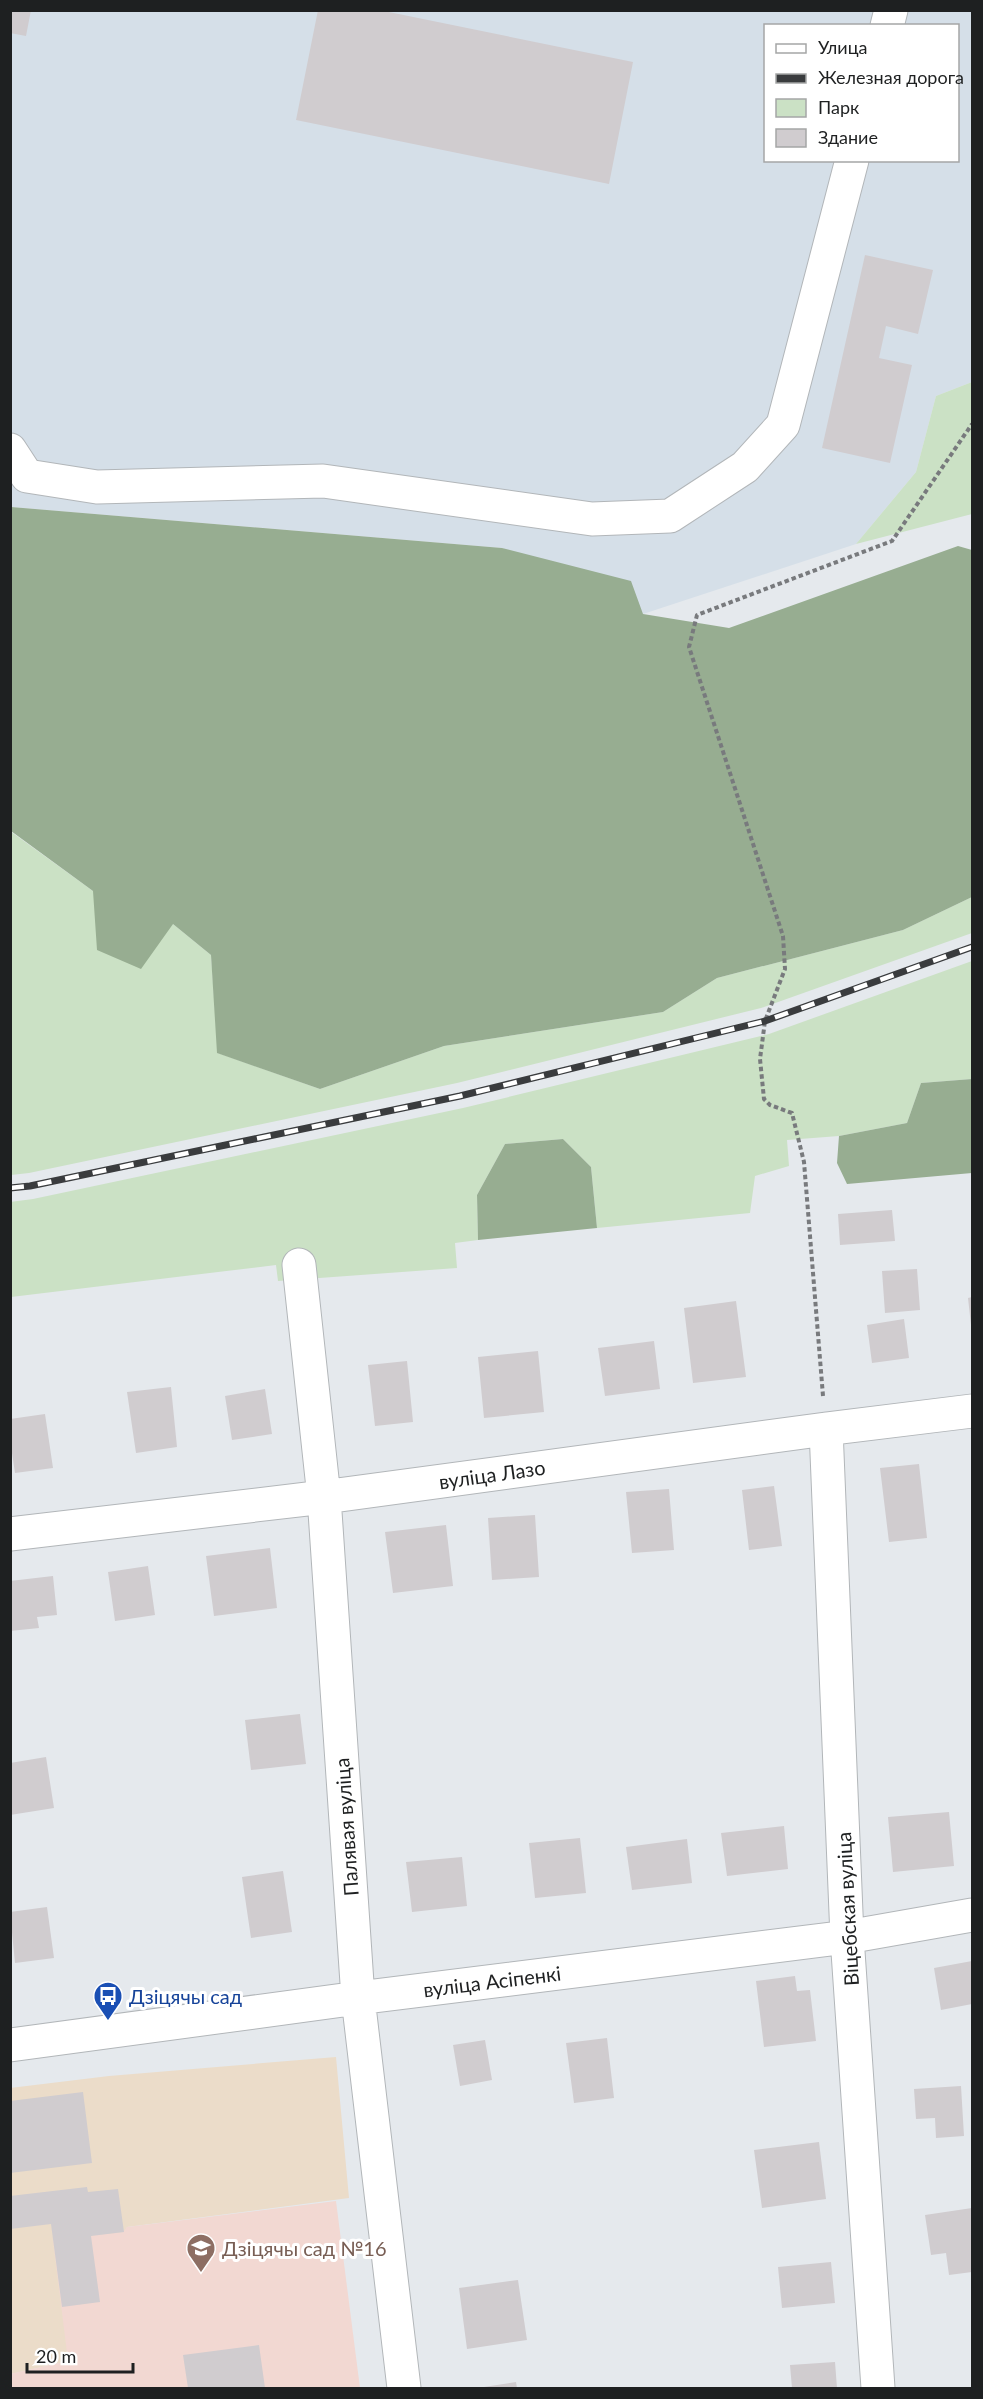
<svg xmlns="http://www.w3.org/2000/svg" width="983" height="2399" font-family="Lato,sans-serif">
	<style>
		.commercial { fill: #ebdcc9 }
		.built { fill: #d5dfe8; fill-rule: evenodd }
		.education { fill: #f2d8d2 }
		.green { fill: #cbe1c5 }
		.forest { fill: #97ad91 }
		.building { fill: #d0cccf }
		.lines { fill: none; stroke-linecap: round; stroke-linejoin: round }
		.minor-casing { stroke: #b2b6b9; stroke-width: 35 }
		.path { stroke: #787a7d; stroke-width: 4; stroke-dasharray: 4.5 3; stroke-linecap: butt }
		.minor { stroke: #fff; stroke-width: 33 }
		.rail-casing { stroke: #3a3c3e; stroke-width: 7 }
		.rail { stroke: #fff; stroke-width: 4.5; stroke-dasharray: 14; stroke-linecap: butt }
		.labels { text-anchor: middle; dominant-baseline: central; stroke-width: 6; stroke-linejoin: round; paint-order: stroke }
		.street-label { font-size: 20px; fill: #1e2021; stroke: #fff }
		.transit-label { font-size: 20px; fill: #164399; stroke: #fff; text-anchor: start }
		.education-label { font-size: 20px; fill: #785e54; stroke: #fff; text-anchor: start }
	</style>
	<rect width="100%" height="100%" fill="#e5e9ed"/>
	<path class="commercial" d="M336,2057L349,2198L127,2227L68,2361L11,2374L10,2088L109,2076Z"/>
	<path class="built" d="M10,11H972V382L936,396L916,472L856,544L643,614L502,548L11,507ZM766,26H958V160H766Z"/>
	<path class="education" d="M336,2201L360,2388H11L10,2374L68,2361L53,2240L123,2232L127,2227Z"/>
	<path class="green" d="M972,382V514L856,544L916,472L936,396Z
		M10,831L93,891L173,924L211,955L218,1053L320,1089L444,1046L663,1012L717,978L903,930L972,897V933L761,1008L457,1083L29,1173L11,1175Z
		M972,961V1079L921,1083L907,1123L839,1136L787,1140L789,1166L755,1176L750,1213L597,1228L591,1167L563,1139L505,1144L477,1195L478,1240L455,1243L457,1268L278,1281L276,1265L11,1297L10,1202L33,1199L463,1108L769,1034Z"/>
	<path class="forest" d="M11,507L502,548L631,581L643,614L729,628L958,546L972,550V897L903,930L717,978L663,1012L444,1046L320,1089L217,1053L211,955L173,924L141,969L97,950L93,891L11,831Z
		M972,1079V1173L847,1184L837,1163L839,1136L907,1123L921,1083Z
		M563,1139L591,1167L597,1228L478,1240L477,1195L505,1144Z"/>
	<path class="building" d="M10,10H31L26,36L10,33Z
		M318,10H379L633,62L609,184L296,120Z
		M865,255L933,270L918,334L886,326L879,358L912,365L890,463L822,448Z
		M892,1210L895,1241L840,1245L838,1214Z
		M917,1269L920,1310L885,1313L882,1271Z
		M972,1297V1325H971L968,1298Z
		M736,1301L746,1377L693,1383L684,1308Z
		M904,1319L909,1358L872,1363L867,1325Z
		M654,1341L660,1389L605,1396L598,1348Z
		M538,1351L544,1412L484,1418L478,1357Z
		M407,1361L413,1422L375,1426L368,1365Z
		M171,1387L177,1447L136,1453L127,1392Z
		M265,1389L272,1434L232,1440L225,1396Z
		M45,1414L53,1468L15,1473L10,1440V1419Z
		M919,1464L927,1538L889,1542L880,1468Z
		M774,1486L782,1546L749,1550L742,1490Z
		M669,1489L674,1550L632,1553L626,1492Z
		M535,1515L539,1577L492,1580L488,1518Z
		M446,1525L453,1586L393,1593L385,1532Z
		M270,1548L277,1608L214,1616L206,1556Z
		M148,1566L155,1615L115,1621L108,1572Z
		M53,1576L57,1615L37,1617L39,1628L10,1631V1581Z
		M300,1714L306,1764L251,1770L245,1720Z
		M46,1757L54,1808L10,1815V1763Z
		M949,1812L954,1866L893,1872L888,1817Z
		M784,1826L788,1869L727,1876L721,1833Z
		M580,1838L586,1893L535,1898L529,1843Z
		M687,1839L692,1883L632,1890L626,1847Z
		M462,1857L467,1906L412,1912L406,1862Z
		M283,1871L292,1932L251,1938L242,1877Z
		M47,1907L54,1958L15,1963L10,1912Z
		M972,1961V2004L941,2010L934,1968Z
		M795,1976L797,1991L810,1990L816,2041L764,2047L756,1981Z
		M607,2038L614,2098L574,2103L566,2043Z
		M485,2040L492,2080L460,2086L453,2045Z
		M961,2086L964,2136L936,2138L935,2118L916,2119L914,2089Z
		M83,2092L92,2163L10,2173V2101Z
		M819,2142L826,2199L762,2208L754,2150Z
		M87,2187L88,2192L118,2189L124,2232L91,2236L100,2302L62,2307L51,2224L10,2229V2196Z
		M972,2208V2272L949,2275L946,2253L931,2255L925,2215Z
		M831,2262L835,2303L782,2308L778,2267Z
		M518,2280L527,2340L467,2349L459,2288Z
		M259,2345L265,2388H188L183,2355Z
		M835,2362L837,2388H792L790,2365Z
		M516,2382L517,2388H484V2387Z"/>
	<g class="lines">
		<g class="minor-casing">
			<path id="minor" d="M887,26L891,10
				M10,450L27,476L97,487L323,481L592,519L670,516L745,467L783,425L852,160
				M299,1265L324,1497L358,1998L404,2388
				M826,1429L847,1937L878,2388
				M10,1534L324,1497L826,1429L972,1411
				M10,2045L358,1998L847,1937L972,1915"/>
		</g>
		<path class="path" d="M823,1396L804,1162L792,1113L770,1105L764,1099L760,1059L765,1021L785,969L783,936L689,647L697,615L892,541L972,424"/>
		<use href="#minor" class="minor"/>
		<g class="rail-casing">
			<path id="rail" d="M10,1188L30,1186L460,1096L765,1021L972,947"/>
		</g>
		<use href="#rail" class="rail"/>
	</g>
	<defs>
		<g id="bus-pin" transform="scale(1.5)"><path d="M0 17L-7.5 6A9.5 9.5 0 1 1 7.5 6Z" fill="#1a4fb4" stroke="#fff"/><path d="M-5-6H5V4H4V6H2V4H-2V6H-4V4H-5ZM-3.5-4V0h7V-4ZM-3.5 1.2v1.5H-2V1.2ZM2 1.2v1.5H3.5V1.2Z" fill="#fff"/></g>
		<g id="school-pin" transform="scale(1.5)"><path d="M0 17L-7.5 6A9.5 9.5 0 1 1 7.5 6Z" fill="#8d6e63" stroke="#fff"/><path d="M0-5L7-2L0 1L-7-2ZM-4 1L0 2.5L4 1V4Q0 6-4 4Z" fill="#fff"/></g>
	</defs>
	<g fill-rule="evenodd">
		<use href="#bus-pin" x="108" y="1996"/>
		<use href="#school-pin" x="201" y="2248"/>
	</g>
	<g class="labels">
		<g class="street-label">
			<text transform="translate(492 1474) rotate(-8)">вуліца Лазо</text>
			<text transform="translate(346 1827) rotate(-94)">Палявая вуліца</text>
			<text transform="translate(847 1909) rotate(-93)">Віцебская вуліца</text>
			<text transform="translate(492 1981) rotate(-7)">вуліца Асіпенкі</text>
		</g>
		<g class="transit-label">
			<text x="129" y="1996">Дзіцячы сад</text>
		</g>
		<g class="education-label">
			<text x="222" y="2248">Дзіцячы сад №16</text>
		</g>
	</g>
	<rect width="983" height="2399" fill="none" stroke="#1e2021" stroke-width="24"/>
	<rect x="764" y="24" width="195" height="138" fill="#ffffff" stroke="#a5a6a6" stroke-width="1.5"/>
	<rect x="776" y="44" width="30" height="9" fill="#ffffff" stroke="#a5a6a6" stroke-width="1.5"/>
	<text x="818" y="54" font-size="18" fill="#1e2021">Улица</text>
	<rect x="776" y="74" width="30" height="9" fill="#3a3c3e" stroke="#a5a6a6" stroke-width="1.5"/>
	<text x="818" y="84" font-size="18" fill="#1e2021">Железная дорога</text>
	<rect x="776" y="99" width="30" height="18" fill="#cbe1c5" stroke="#a5a6a6" stroke-width="1.5"/>
	<text x="818" y="114" font-size="18" fill="#1e2021">Парк</text>
	<rect x="776" y="129" width="30" height="18" fill="#d0cccf" stroke="#a5a6a6" stroke-width="1.5"/>
	<text x="818" y="144" font-size="18" fill="#1e2021">Здание</text>
	<path d="M27 2363v9h106v-9" fill="none" stroke="#1e2021" stroke-width="3"/>
	<text x="36" y="2363" font-size="18" fill="#1e2021" stroke="#ffffff" stroke-width="4.5" paint-order="stroke">20 m</text>
</svg>
